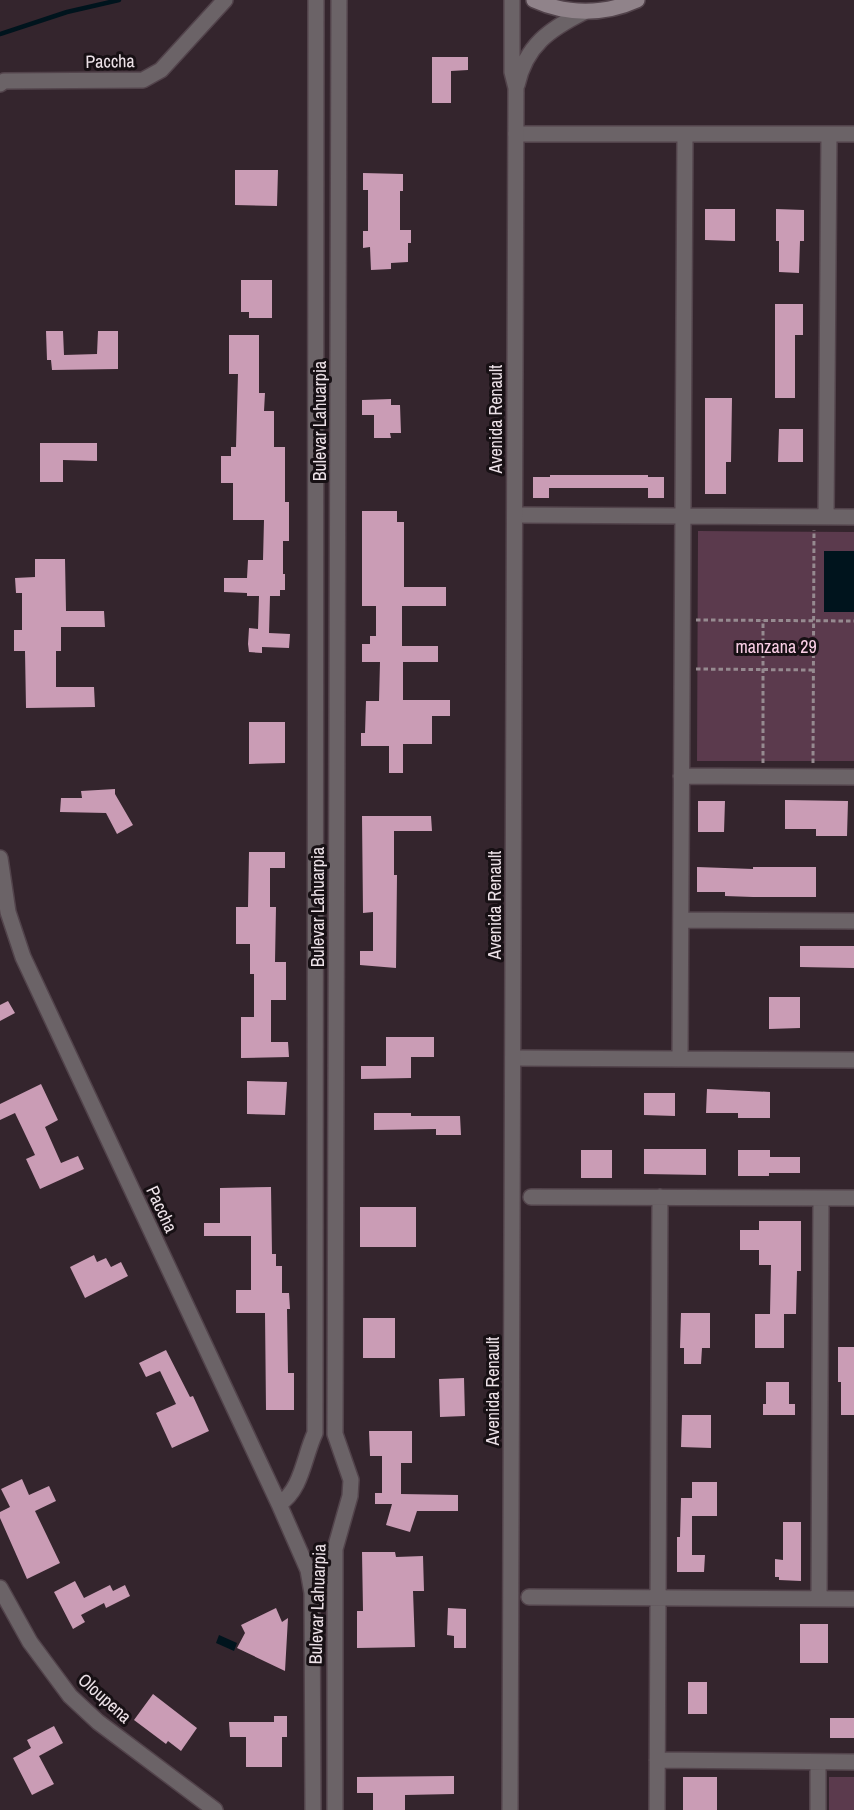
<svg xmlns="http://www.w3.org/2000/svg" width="854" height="1810" font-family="'Archivo Narrow',sans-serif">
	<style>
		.green { fill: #5b3a4d }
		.water { fill: #00141d }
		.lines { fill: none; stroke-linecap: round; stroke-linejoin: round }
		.stream { stroke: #00141d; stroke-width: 4.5 }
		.building { fill: #ca9cb5 }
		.minor-casing { stroke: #52434b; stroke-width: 18 }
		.tertiary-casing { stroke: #52434b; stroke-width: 18 }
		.secondary-casing { stroke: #52434b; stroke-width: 18 }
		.path { stroke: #968a90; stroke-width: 3; stroke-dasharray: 4.5 3; stroke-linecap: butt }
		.minor { stroke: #6b6367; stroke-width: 15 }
		.tertiary { stroke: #6b6367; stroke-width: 15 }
		.secondary { stroke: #90838a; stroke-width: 15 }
		.labels { text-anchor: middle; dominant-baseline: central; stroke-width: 6; stroke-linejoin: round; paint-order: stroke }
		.street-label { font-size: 18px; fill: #ede2e8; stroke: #171014 }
		.park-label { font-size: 18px; fill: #facfe6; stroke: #171014 }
	</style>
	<rect width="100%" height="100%" fill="#34252d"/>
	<path class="green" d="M698,531L854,532V761H697Z
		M829,1777H854V1810H829Z"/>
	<path class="water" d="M824,551H854V612H824Z
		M219,1635L237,1643L234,1651L216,1643Z"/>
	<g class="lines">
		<path class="stream" d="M0,34L67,12L119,0"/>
	</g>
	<path class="building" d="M432,57H468V70L451,71V103H432Z
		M235,170H278L277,206L235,205Z
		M363,173L403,174V191H400V230H411V243H408V262L391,263V269L371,270L370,247L363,248V231H368V190H363Z
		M705,209H735V241L705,240Z
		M776,209L804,210V241H800L799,273L779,272V241H776Z
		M241,280H272V318H249V312H241Z
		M775,304H803V335H795V398H775Z
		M46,331H63L64,355L97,354L98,331H118V369L52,370L51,360H47Z
		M229,335H259V393H265L264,411H274V447H285V502H289V541H283V574H285V590H280V596H270L269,633L290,634L289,648L262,647V653L249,652L248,644L249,628L258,629L259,596H247V593L224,592V578H247L248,560H263L264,520H233V483H221V456H231V447H236L238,374H229Z
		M705,398H732L731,462H726V494H705Z
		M391,399V405H400L401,433H390L391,438H374V415H362V400Z
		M779,429H803V462H778Z
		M40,443H97V461L63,460V482H40Z
		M550,475H648V477H664V498H648V488H549V498H533V477H550Z
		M362,511H397V522H404V587H446V606H402V646H438V662H403V700H450V716H432V744H403V773H389V746H361V733H365L366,701H379L380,662H362V644H370V636H376V606H362Z
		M35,559H65L66,611H104L105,627H61V651H56V687H94L95,707L26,708L25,651H14V630H22V593H16L15,578L35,577Z
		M249,722H285V763L249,764Z
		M115,789V794L133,825L117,834L106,813L60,812L61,798H82L81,791Z
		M785,800L848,801L847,836H816V829H785Z
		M698,801H725L724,832H698Z
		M362,816H431L432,831H394V875H397L396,968L360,965V951H373V912L363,913Z
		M249,852H285V868H270V907H276L275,962H286V1000H271V1042H288L289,1057L241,1058V1017H254V974H250V944H236V907H248Z
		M697,867L753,869V867H816V897H753L725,896V892H697Z
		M800,946H854V968L800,967Z
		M769,997H800V1028L769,1029Z
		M8,1001L15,1013L0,1021V1005Z
		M386,1037H434V1057H411V1078L361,1079V1066H386Z
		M247,1081L287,1082L285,1115L247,1114Z
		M41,1084L58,1120L45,1127L61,1163L78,1156L84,1169L40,1189L26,1159L35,1155L15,1113L0,1120V1104Z
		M707,1089L770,1092V1118H738V1113H706Z
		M644,1093H675V1116L644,1115Z
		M374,1113H411V1116H460L461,1135H436V1129L374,1130Z
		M644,1149H706V1175L644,1174Z
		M581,1150H612V1178H581Z
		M738,1150H770V1157H800V1173H769V1176H738Z
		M271,1187L272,1254H276V1266H282V1293H289L290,1309H287L288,1373H294V1410H266L265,1313H236V1290H251V1236H204V1223H220V1188Z
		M360,1207H416V1247H360Z
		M759,1221H801V1271H797L796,1314H784V1348H755V1314H770L771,1265H759V1250H740V1230H759Z
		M94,1255L97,1262L106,1258L111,1267L121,1262L128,1276L85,1298L70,1267Z
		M681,1313H710V1348H702L701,1364H684V1348H680Z
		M363,1318H395V1358H363Z
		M838,1347H854V1415H841V1382H838Z
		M166,1350L190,1397L193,1396L209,1431L172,1448L156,1413L176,1404L160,1371L146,1377L139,1363Z
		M464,1378L465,1416L440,1417L439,1379Z
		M766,1382H789V1404H795V1415H763V1404H766Z
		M682,1415H711V1448L681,1447Z
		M369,1431H412V1463H401V1494L458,1495V1511H417L410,1532L386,1525L392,1504H375V1493H382V1456H370Z
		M22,1479L29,1495L49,1486L56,1501L35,1511L60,1563L27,1579L0,1518V1512L10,1507L1,1489Z
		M692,1482H717V1516H692V1555H705L704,1572H677V1537H680L681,1498H692Z
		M783,1522H801V1581L779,1580V1577H775V1559L783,1560Z
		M362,1552H395L396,1557L423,1556L424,1591H413L415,1647L357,1648V1611H363Z
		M75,1581L84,1598L110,1585L113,1591L125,1585L130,1596L106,1608L104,1603L81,1615L85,1622L73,1629L54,1592Z
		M276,1608L282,1622L288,1618L285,1671L237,1648L245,1633L241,1625Z
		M448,1608L466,1609V1648H454V1636L447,1635Z
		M800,1624H828V1663H800Z
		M688,1682H707V1714H688Z
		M153,1694L197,1728L181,1751L168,1741L166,1744L134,1720Z
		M274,1716H287V1737H282V1767H246V1737H230L229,1722H274Z
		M830,1718H854V1738H830Z
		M54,1726L63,1743L39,1756L54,1784L32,1795L13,1758L31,1748L27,1740Z
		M454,1776V1794L405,1795V1810H373V1793H357V1777Z
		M683,1777H717V1810H683Z"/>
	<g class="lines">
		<g class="minor-casing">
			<path id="minor" d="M0,84L4,81L143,80L161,70L225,0
				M516,134H854
				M515,515L854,517
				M826,517L829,135
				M681,776L854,777
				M0,858L8,912L23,957L279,1504L308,1570L312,1593L313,1810
				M681,920L854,921
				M513,1058L854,1060
				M680,1059L685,134
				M531,1197L854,1198
				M279,1504C302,1490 304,1456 315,1433L316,0
				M0,1588L30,1642L70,1696L98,1722L215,1810
				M529,1597L854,1599
				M819,1599L821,1198
				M657,1760L854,1762
				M335,1810V1549L350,1496L351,1480L335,1434L339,0
				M657,1810L660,1197
				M818,1810V1762"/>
		</g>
		<g class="tertiary-casing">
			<path id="tertiary" d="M517,85C526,45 550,29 584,12
				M510,1810L516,88L512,72V0"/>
		</g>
		<g class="secondary-casing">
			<path id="secondary" d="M534,0C567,15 604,15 637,0"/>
		</g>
		<path class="path" d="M696,620L854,621
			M696,669L813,670
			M763,763V620
			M813,763L814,530"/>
		<use href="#minor" class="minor"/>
		<use href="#tertiary" class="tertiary"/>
		<use href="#secondary" class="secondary"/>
	</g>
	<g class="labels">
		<g class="street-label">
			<text transform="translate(110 61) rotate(-1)">Paccha</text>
			<text transform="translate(495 419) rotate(-90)">Avenida Renault</text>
			<text transform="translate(319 421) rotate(-90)">Bulevar Lahuarpia</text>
			<text transform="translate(494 905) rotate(-90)">Avenida Renault</text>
			<text transform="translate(317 907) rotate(-90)">Bulevar Lahuarpia</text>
			<text transform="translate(162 1209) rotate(65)">Paccha</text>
			<text transform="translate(492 1391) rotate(-90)">Avenida Renault</text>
			<text transform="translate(317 1604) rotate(-88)">Bulevar Lahuarpia</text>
			<text transform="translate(105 1698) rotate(42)">Oloupena</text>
		</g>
		<g class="park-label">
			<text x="776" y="646">manzana 29</text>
		</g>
	</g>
</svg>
